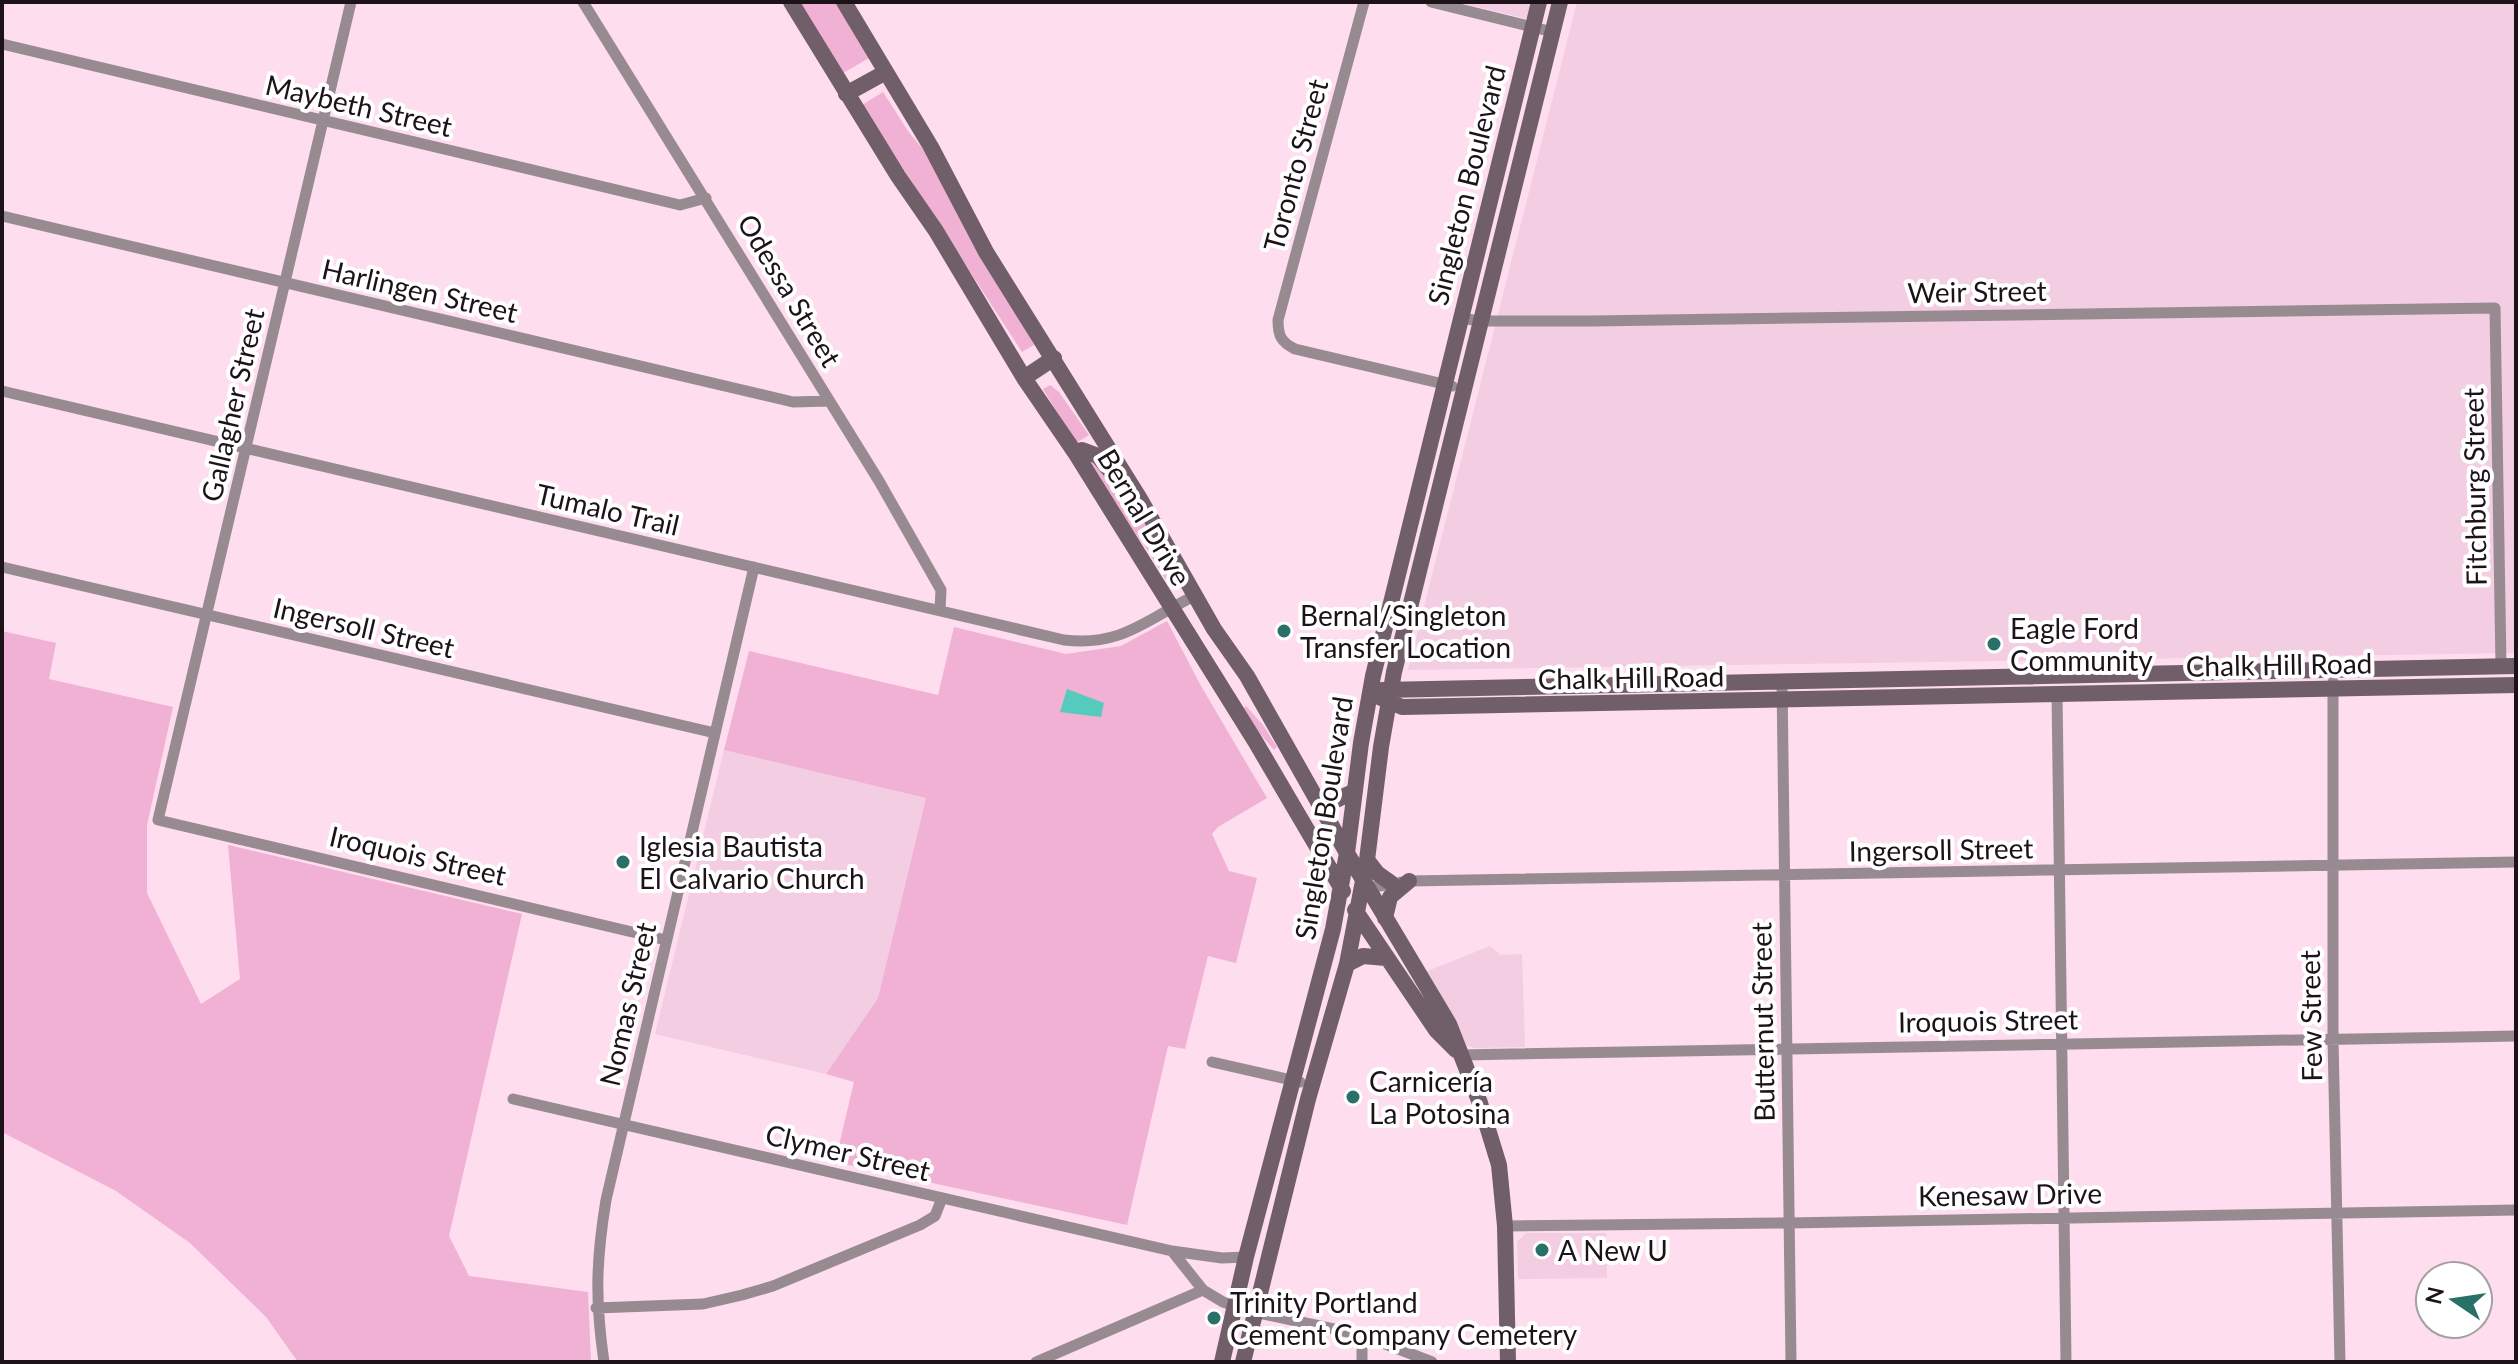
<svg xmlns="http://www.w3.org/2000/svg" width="2518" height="1364" font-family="Lato,sans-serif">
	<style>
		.built { fill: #f3cde2 }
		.green { fill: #f0b1d4 }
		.water { fill: #54cbbd }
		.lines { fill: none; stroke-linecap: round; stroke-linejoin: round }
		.street { stroke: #978a91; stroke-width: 11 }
		.secondary { stroke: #705e68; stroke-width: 16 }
		.poi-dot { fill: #287068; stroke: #fff; stroke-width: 3 }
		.labels { text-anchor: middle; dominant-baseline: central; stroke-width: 8; stroke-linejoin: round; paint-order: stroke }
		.street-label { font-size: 28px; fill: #1c1218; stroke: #fff }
		.poi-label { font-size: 28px; fill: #1c1218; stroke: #fff; text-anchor: start }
	</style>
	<rect width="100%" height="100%" fill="#fdddee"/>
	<path class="built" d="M1457,2H1532L1528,19Z
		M1577,2H2516V653L1408,670Z
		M724,750L926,798L878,998L826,1074L655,1034Z
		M1490,946L1501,955L1522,954L1525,1047L1475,1048L1465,1045L1425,972Z
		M1526,1233H1606L1607,1278L1518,1279L1517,1242Z"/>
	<path class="green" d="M798,2H835L869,58L843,73Z
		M883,92L908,131L930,158L1034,345L1022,352L862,105Z
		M1050,385L1059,392L1089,435L1076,443L1043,389Z
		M1093,458L1137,510L1178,583L1170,586L1144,545L1114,506L1087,461Z
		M1167,621L1201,686L1267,798L1218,827L1212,834L1229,871L1257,878L1236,963L1208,956L1185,1049L1168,1046L1127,1225L835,1162L854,1082L826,1074L878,998L926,798L724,750L749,651L938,695L954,627L1066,654L1121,646Z
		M2,631L56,643L49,679L173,707L147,825V893L201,1004L240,979L228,845L522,914L449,1236L469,1276L588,1292L591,1362H298L266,1317L190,1243L116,1191L2,1132Z
		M1246,706L1263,725L1277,747L1274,750L1257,730L1243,708Z"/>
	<path class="water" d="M1067,689L1104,703L1101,717L1060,712Z"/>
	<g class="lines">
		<path class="street" d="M351,2L158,820L666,940
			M583,2L879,481L941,590L940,609
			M1364,2L1278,320C1278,336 1281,342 1295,349L1452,386
			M1431,2L1553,32
			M2,44L680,205L706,198
			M2,216L793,402L829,401
			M1459,318L1481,321H1592L2495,308L2501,666
			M2,391L1064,640C1122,647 1147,619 1196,595
			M2,567L715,733
			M1782,682L1791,1362
			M2333,682V1039L2340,1362
			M2057,693L2066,1362
			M1368,888L1409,881L2516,862
			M1461,1055L2516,1036
			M1212,1062L1300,1082
			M513,1099L1172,1251L1203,1290L1223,1302L1254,1312L1362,1335L1432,1362
			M1505,1226L1789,1223L2516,1210
			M1172,1251L1222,1258L1246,1257
			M596,1308L703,1304L742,1295L773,1286L920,1225L935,1216L942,1198
			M1362,1335V1362
			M604,1362C595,1300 596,1261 606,1200L754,567
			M1036,1362L1203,1290"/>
		<path class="secondary" d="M791,2L898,176L936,231L1024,378L1076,454L1255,741L1343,891
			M844,2L931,147L986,252L1140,499L1214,629L1247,676L1347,853L1449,1024L1480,1103L1499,1165L1505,1226L1508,1362
			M846,94L886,72
			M1024,378L1054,358
			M1076,454L1082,450L1098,456L1120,483
			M1382,690L2516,666
			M1381,698L1402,707L2516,685
			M1318,801H1334L1355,791
			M1367,860L1377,873L1391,883
			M1355,910L1436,1030L1456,1050
			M1385,918L1390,897L1409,881
			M1347,964L1363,956L1386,958
			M1222,1362L1246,1257L1333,929L1347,853L1361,743L1373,676L1539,2
			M1243,1362L1308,1099L1347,964L1367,860L1381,747L1394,672L1560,2"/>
	</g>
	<g class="poi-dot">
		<circle cx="1284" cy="631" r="8"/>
		<circle cx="1994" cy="644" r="8"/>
		<circle cx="623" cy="862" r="8"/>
		<circle cx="1353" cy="1097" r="8"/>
		<circle cx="1542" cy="1250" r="8"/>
		<circle cx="1214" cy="1318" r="8"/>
	</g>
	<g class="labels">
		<g class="street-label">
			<text transform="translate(359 105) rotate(13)">Maybeth Street</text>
			<text transform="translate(1295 165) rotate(-75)">Toronto Street</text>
			<text transform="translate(1466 185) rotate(-76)">Singleton Boulevard</text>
			<text transform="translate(420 290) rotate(13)">Harlingen Street</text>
			<text transform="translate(790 290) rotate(59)">Odessa Street</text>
			<text transform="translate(1977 291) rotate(-1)">Weir Street</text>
			<text transform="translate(232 405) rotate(-77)">Gallagher Street</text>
			<text transform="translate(2474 487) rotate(-91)">Fitchburg Street</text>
			<text transform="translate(608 509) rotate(13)">Tumalo Trail</text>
			<text transform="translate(1145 517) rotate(59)">Bernal Drive</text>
			<text transform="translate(364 627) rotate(13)">Ingersoll Street</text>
			<text transform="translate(2279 664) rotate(-1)">Chalk Hill Road</text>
			<text transform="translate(1631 677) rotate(-1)">Chalk Hill Road</text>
			<text transform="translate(1323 818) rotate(-81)">Singleton Boulevard</text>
			<text transform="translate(1941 849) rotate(-1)">Ingersoll Street</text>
			<text transform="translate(418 855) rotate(13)">Iroquois Street</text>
			<text transform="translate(627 1004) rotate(-77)">Nomas Street</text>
			<text transform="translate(2310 1016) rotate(-91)">Few Street</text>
			<text transform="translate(1988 1020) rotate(-1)">Iroquois Street</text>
			<text transform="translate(1762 1022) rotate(-91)">Butternut Street</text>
			<text transform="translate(848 1152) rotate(13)">Clymer Street</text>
			<text transform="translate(2010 1194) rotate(-1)">Kenesaw Drive</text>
		</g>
		<g class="poi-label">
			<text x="1300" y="615">Bernal/Singleton<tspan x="1300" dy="32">Transfer Location</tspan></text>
			<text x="2010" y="628">Eagle Ford<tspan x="2010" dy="32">Community</tspan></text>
			<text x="639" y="846">Iglesia Bautista<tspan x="639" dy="32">El Calvario Church</tspan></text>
			<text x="1369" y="1081">Carnicería<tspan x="1369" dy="32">La Potosina</tspan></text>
			<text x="1558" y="1250">A New U</text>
			<text x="1230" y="1302">Trinity Portland<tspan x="1230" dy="32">Cement Company Cemetery</tspan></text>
		</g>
	</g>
	<rect width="2518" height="1364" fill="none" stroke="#1c1218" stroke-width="8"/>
	<g transform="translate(2454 1300) rotate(283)"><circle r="38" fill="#ffffff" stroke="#a4a0a3" stroke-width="2"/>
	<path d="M0-6L14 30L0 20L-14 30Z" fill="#287068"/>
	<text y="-12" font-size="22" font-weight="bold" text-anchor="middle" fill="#1c1218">N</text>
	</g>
</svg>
